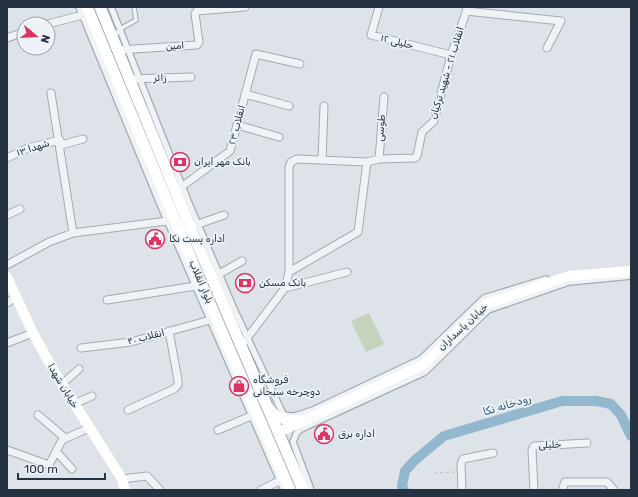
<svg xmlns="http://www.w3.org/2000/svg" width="638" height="497" font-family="Rubik,'Noto Naskh Arabic',sans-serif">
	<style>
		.green { fill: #c5d3bd }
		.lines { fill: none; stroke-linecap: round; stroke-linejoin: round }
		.river { stroke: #93b7cd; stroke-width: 10 }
		.service-casing { stroke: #a2aab3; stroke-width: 5.5 }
		.pedestrian-casing { stroke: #a2aab3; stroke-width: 8 }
		.minor-casing { stroke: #a2aab3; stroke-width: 9 }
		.primary-casing { stroke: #9ba9b6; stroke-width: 13 }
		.path { stroke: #bbc1c7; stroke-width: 1; stroke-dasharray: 3 3; stroke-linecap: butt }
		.service { stroke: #f0f3f6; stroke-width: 3.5 }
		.pedestrian { stroke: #f0f3f6; stroke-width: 5.5 }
		.minor { stroke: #f0f3f6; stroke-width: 7 }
		.secondary { stroke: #fff; stroke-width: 10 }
		.primary { stroke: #fff; stroke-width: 11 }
		.labels { text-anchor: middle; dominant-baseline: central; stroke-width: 3.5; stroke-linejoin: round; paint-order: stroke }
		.street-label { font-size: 10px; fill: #243241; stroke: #ecf2f6 }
		.poi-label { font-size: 10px; fill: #243241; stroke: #ecf2f6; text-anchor: start }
		.water-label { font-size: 11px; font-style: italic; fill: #2a5879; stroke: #ecf2f6 }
	</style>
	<rect width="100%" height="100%" fill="#dde3e9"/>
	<path class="green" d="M369,313L384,344L366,352L351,321Z"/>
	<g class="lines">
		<path class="river" d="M404,490L402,486L405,471L415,460L444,436L562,401H596L611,404L621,415L631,436"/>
		<g class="service-casing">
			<path id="service" d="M114,37L120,29L136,20L134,7"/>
		</g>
		<g class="pedestrian-casing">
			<path id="pedestrian" d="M79,7L160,204L284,490
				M111,7L188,201L234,309L283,414C293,419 303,413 313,410L421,359L484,298L546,279
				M311,490L293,442L297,432L303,428L425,372L488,310L569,282L631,276"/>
		</g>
		<g class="minor-casing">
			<path id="minor" d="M379,7L371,35L451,55
				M466,11L561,21L547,48
				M48,24L90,13
				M7,38L24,32
				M118,50L197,45L199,42L195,14L197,11L245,7
				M130,79L191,77
				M51,93L73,233
				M245,94L289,106
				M237,125L279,137
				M61,145L83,139
				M7,158L28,148L60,140
				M379,159L384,97
				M322,160L324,106
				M176,191L230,151L256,54L300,64
				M7,215L20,209
				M190,227L224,215
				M7,265L49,242L73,233L175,220
				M289,272V167L291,162L297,159L367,162
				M212,278L242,261
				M285,288L347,272
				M107,300L202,285
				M7,303L16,297
				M7,343L33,333
				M241,346L285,288L289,272L358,232L367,162L379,159L415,158L417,156L422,132L434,121L451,55L468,7
				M81,348L131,342L210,320
				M62,384L79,369
				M74,404L92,396
				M128,410L174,389L178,385V380L169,331
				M38,415L65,438
				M218,430L258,413
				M7,450L49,465L62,440L89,428
				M56,451L72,469
				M122,479L147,476L160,490
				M261,490L285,478
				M462,490L461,464L463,459L493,453
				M534,490L532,450L534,446L587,443
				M562,490L565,482H607L614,490"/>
		</g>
		<g class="primary-casing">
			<path id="primary" d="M87,7L202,285L290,490
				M100,7L190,227L303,490"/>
		</g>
		<path class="path" d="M434,473L455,472"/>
		<use href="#service" class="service"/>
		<use href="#pedestrian" class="pedestrian"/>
		<use href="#minor" class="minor"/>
		<path class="secondary" d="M7,277L33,333L55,373L122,479L125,490
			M269,408C277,420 288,421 302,420
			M279,432L423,365L486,304L569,276L631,271"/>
		<use href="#primary" class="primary"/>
	</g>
	<defs>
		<g id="bank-ring" transform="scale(1)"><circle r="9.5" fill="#ecf2f6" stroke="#dd3262" stroke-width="1.5"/><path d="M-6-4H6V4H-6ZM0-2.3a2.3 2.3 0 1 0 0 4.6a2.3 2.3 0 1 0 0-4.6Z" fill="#dd3262"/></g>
		<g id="civic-ring" transform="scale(1)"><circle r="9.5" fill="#ecf2f6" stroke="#dd3262" stroke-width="1.5"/><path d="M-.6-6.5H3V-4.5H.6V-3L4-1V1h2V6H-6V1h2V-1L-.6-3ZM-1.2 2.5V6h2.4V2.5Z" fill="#dd3262"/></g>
		<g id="shop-ring" transform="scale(1)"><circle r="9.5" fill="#ecf2f6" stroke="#dd3262" stroke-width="1.5"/><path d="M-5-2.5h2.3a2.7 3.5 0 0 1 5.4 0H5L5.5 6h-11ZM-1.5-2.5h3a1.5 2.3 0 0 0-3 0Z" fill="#dd3262"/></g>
	</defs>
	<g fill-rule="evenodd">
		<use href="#bank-ring" x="180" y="162"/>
		<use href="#civic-ring" x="155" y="239"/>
		<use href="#bank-ring" x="245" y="283"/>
		<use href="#shop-ring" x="239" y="386"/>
		<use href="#civic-ring" x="324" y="434"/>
	</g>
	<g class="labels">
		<g class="street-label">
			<text transform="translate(397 42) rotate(14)">حلیلی ۱۲</text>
			<text transform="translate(175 46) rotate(-4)">امین</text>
			<text transform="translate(447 73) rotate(-73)">انقلاب ۲۱ - شهید ترکیان</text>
			<text transform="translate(160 78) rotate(-1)">زائر</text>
			<text transform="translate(237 125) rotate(-75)">انقلاب ۲۳</text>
			<text transform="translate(381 128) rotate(-86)">طوسی</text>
			<text transform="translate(33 148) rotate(-18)">شهدا ۱۳</text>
			<text transform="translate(201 282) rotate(67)">بلوار انقلاب</text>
			<text transform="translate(463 327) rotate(-43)">خیابان پاسداران</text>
			<text transform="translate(146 337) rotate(-14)">انقلاب ۴۰</text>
			<text transform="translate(63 386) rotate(59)">خیابان شهدا</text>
			<text transform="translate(550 445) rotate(-3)">خلیلی</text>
		</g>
		<g class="poi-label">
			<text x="194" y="162">بانک مهر ایران</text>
			<text x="169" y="239">اداره پست نکا</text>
			<text x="259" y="283">بانک مسکن</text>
			<text x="253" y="380">فروشگاه<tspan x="253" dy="12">دوچرخه سبحانی</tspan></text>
			<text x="338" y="434">اداره برق</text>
		</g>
		<g class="water-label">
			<text transform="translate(507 405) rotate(-17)">رودخانه نکا</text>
		</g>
	</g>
	<rect width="638" height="497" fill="none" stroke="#243241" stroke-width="16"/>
	<g transform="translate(36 36) rotate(108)"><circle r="19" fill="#ecf2f6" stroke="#9ca5ae"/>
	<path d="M0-3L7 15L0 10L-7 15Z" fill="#dd3262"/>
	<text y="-6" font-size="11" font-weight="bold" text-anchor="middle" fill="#243241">N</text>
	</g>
	<path d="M18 473v6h87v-6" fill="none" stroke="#243241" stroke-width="2"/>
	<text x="24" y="473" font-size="12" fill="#243241" stroke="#ecf2f6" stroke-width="3" paint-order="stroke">100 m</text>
</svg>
